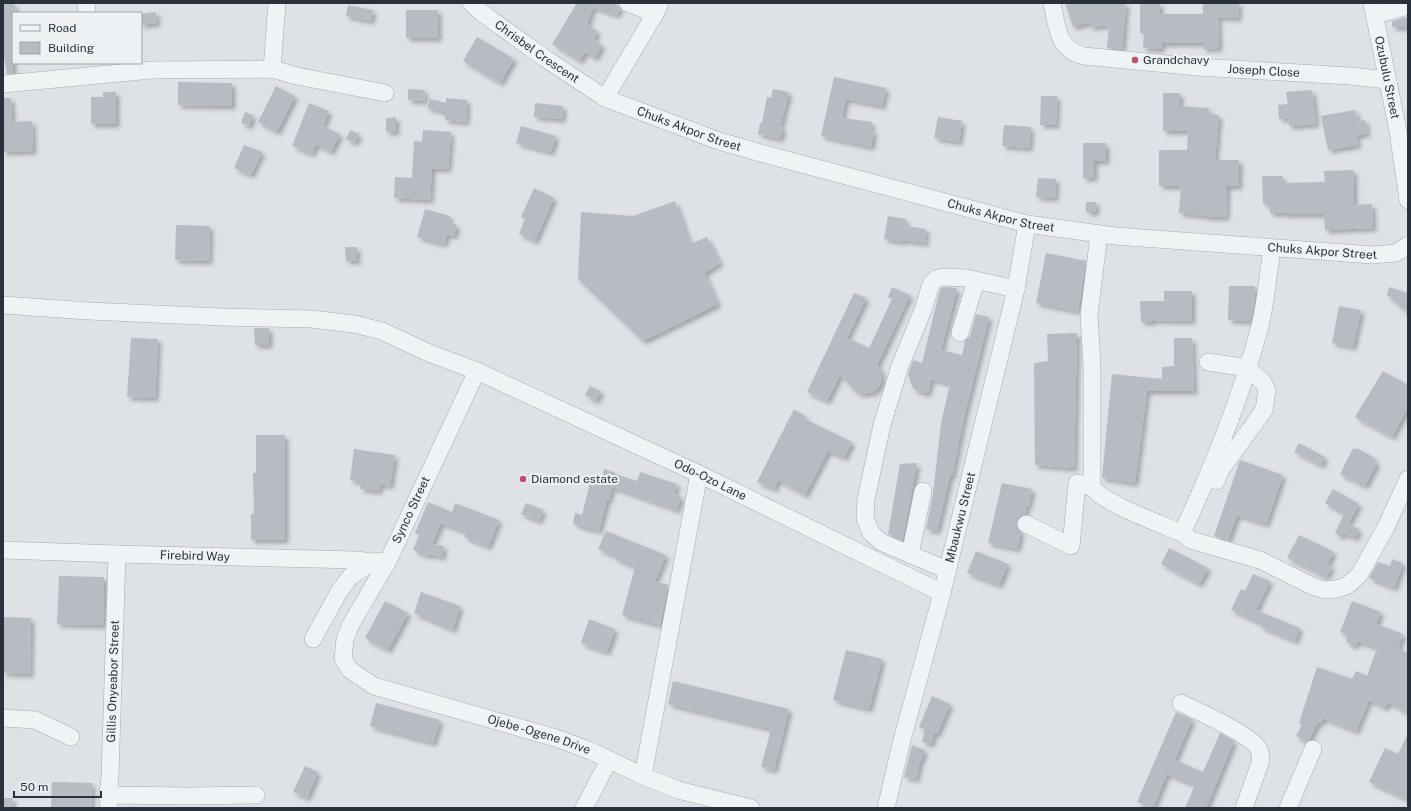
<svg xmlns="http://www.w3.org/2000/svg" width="1411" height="811" font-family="'Public Sans',sans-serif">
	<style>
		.building { fill: #b6bcc2; filter: url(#shadow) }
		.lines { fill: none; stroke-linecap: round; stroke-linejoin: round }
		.minor-casing { stroke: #a4aab0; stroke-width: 18 }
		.minor { stroke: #f0f3f5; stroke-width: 17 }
		.poi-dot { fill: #c14e6c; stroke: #edf1f4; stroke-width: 1.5 }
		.labels { text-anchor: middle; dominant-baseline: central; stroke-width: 4; stroke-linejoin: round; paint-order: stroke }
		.street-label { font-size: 12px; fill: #29323c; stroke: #edf1f4 }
		.poi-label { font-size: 12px; fill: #29323c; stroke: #edf1f4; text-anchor: start }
	</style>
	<defs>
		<filter id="shadow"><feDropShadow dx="3.5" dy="3.5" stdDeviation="2" flood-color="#0004"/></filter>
	</defs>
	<rect width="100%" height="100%" fill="#dee2e6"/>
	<path class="building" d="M14,3L16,13H13V73L7,74L3,53V5Z
		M577,3H613L618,5L620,8L617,15L593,7L587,25L598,32L593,39L602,45L595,58L585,52L580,61L552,44Z
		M1065,3H1126L1122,50L1107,48L1109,25L1090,27V22L1073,27Z
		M1140,3H1160V14H1203V3H1239L1238,18L1218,17L1219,48L1203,49V43H1162L1161,49L1143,48L1144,33H1140Z
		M348,5L373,10L371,21L346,16Z
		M406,10H438V38H406Z
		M156,12L157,23L141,25V14Z
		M1407,17V27H1392V21Z
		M477,37L514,59L500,83L463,61Z
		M834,77L886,88L882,106L846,99L842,118L872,122L870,130L874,131L871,147L821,136Z
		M178,82L232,83V106L178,105Z
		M276,86L295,96L277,132L258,122Z
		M408,89L425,90L424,101L408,100Z
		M773,89L789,92L780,127L783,128L780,139L758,134L760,123H762L767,97L771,98Z
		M1312,90L1316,124L1289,126L1288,118L1279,119L1278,105L1288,104L1286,92Z
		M103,92H116V124H91V97H103Z
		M1163,93H1180V106L1209,108L1208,114L1219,115L1215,160H1239V186H1227L1226,217H1207V216L1179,213L1181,186H1159V150H1187L1188,131H1163Z
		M1041,96H1057L1056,125H1040Z
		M3,98H11L12,122L32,121L33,151L3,152Z
		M446,98L467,100L466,122L445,120V112L427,108L430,99L446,103Z
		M309,103L329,111L323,126L340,134L331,152L316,144L312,154L292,146Z
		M535,103L563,106L562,119L534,117Z
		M1355,110L1358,121L1365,120L1367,133L1356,136L1358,145L1328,150L1321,116Z
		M245,112L253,115L249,126L241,123Z
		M396,117V132H386V118Z
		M938,117L962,121L959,142L934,138Z
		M1004,125L1031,127L1029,148L1002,146Z
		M521,126L556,136L551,152L516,143Z
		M350,130L359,134L355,143L346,139Z
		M423,130L451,132L448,169L432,168L430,200L394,198L395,177L412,178L414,141L422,142Z
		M1083,143H1106V161H1094V178H1083Z
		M244,145L262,152L251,175L234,168Z
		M1354,170V205L1372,204L1373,228L1325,230L1324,214H1285V213H1270L1269,204H1263L1262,176H1283V183L1325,182L1324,171Z
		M1038,178L1056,179L1055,198L1036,197Z
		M534,188L554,198L535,241L519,234L525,219L521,217Z
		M675,201L690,244L707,237L720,263L704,273L718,304L643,341L578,279L581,212L633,216Z
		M1086,202H1096V212H1086Z
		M425,209L450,216L449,223L457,225L454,236L447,234L444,244L417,237Z
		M888,216L906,219L905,226L926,229L925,243L903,240L902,242L884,239Z
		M176,225L210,226L209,261L175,260Z
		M345,247H357V261H346Z
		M1046,253L1086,261L1078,311L1036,303Z
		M1229,286H1255V301L1251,321L1228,320Z
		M892,287L910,295L877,365L880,369L882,376L881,382L878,388L873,392L860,394L854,390L840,375L827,401L807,392L854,293L866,298L847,338L869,348L892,299L888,297Z
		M944,287L957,288L941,350L962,355L965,341L970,336L976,314L989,317L963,421L952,476H950L937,531L926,529L933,493L941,423L950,384L931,379L928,393H923L915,390L912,386L908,374L913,360L922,363L940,289Z
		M1389,287L1408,293V313L1387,295Z
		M1164,291H1192V321L1152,320V322H1141L1140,301H1164Z
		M1339,306L1361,310L1353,347L1332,343Z
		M254,328H269V345H255Z
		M1077,333L1074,468L1035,465L1034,363L1048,361L1047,334Z
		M131,338L158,339L155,398L127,397Z
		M1174,338H1192L1194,391H1147L1135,483L1102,478L1112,374L1162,379V367L1174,366Z
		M1383,371L1408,385V407L1392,437L1355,417Z
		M590,386L601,391L596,401L585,395Z
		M794,409L806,417L805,419L852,442L844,458L828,451L805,495L778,480L774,489L757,482Z
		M256,435H285V540H251V514H254L253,473H256Z
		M1299,443L1325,457L1321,465L1294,452Z
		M1353,448L1355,450L1356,448L1375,458L1373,461L1377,463L1365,486L1340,474Z
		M354,449L395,455L390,486L380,484L379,491L360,489L361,482L350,480Z
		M1240,460L1283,475L1266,524L1237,515L1228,540L1214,536Z
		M917,463L903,537V540L888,534L900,464Z
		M604,469L616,473L615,474L637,481L640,472L677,484L674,494L681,496L677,510L612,487L609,500L607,499L599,531L573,524L575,513L582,515L592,475L602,477Z
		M1002,483L1032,489L1028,507L1026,506L1025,514L1020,516L1017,520L1016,525L1018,529L1021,532L1017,549L988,543Z
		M1333,489L1359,504L1348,524L1359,529L1355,538L1343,533L1341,537L1335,533L1344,514L1325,503Z
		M428,502L452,512L455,503L499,520L488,547L464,537L466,532L441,523L432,544L444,546L442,557L428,554L427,556L413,550L419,535L415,533Z
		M526,503L543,510L539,521L521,514Z
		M606,531L666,555L655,581L668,585L660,625L622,615L635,567L614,558L615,556L598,549Z
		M1299,535L1334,552L1327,564L1332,567L1326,577L1287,558Z
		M1169,548L1208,568L1199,584L1161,564Z
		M976,551L1008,564L999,585L967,573Z
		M1392,559L1403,563L1394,588L1369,578L1378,562L1390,566Z
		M1253,574L1270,581L1256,610L1300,628L1295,641L1261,627L1262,624L1231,610L1241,589L1245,591Z
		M59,576L104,577L103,625L57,624Z
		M421,592L460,606L453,630L414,613Z
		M385,601L408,613L388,650L365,638Z
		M1352,601L1381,612L1376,624L1403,634L1398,648L1408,653V714L1388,702L1385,708L1369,700L1356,731L1323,718L1321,723L1318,722L1309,740L1306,742L1296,736L1302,724L1299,723L1317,667L1352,679L1356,671L1367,676L1377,648L1358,641L1355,646L1346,642L1348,635L1340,632Z
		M3,617L31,618L30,674L3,673Z
		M589,619L615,629L607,652L581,643Z
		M846,650L882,659L869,709L833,700Z
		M673,681L789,709L774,770L761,767L771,729L668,704Z
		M932,696L950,704L937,734L934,733L931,744L922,742L925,729L919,727Z
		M376,703L440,720L433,743L370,726Z
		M1176,712L1192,719L1175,760L1203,772L1220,733L1234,741L1206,808H1185L1195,785L1167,774L1153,808L1137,802Z
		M1408,734V800L1369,782L1385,748L1398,754Z
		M912,745L925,750L919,765L916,779L904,777Z
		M305,766L318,772L307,798L293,792Z
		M52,782L92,783L91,808H51Z
		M3,798H13L12,808H3Z"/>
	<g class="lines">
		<g class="minor-casing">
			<g id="minor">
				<path d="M86,3L87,13"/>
				<path id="s1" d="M471,3L482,13L546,59L605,98L719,141L768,155L1027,224L1115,236L1373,255L1396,253L1408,245"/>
				<path d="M628,3L655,14"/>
				<path id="s2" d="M1052,3C1057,26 1057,50 1084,56L1198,67L1350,76L1387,80"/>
				<path id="s3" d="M1372,3L1398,131L1408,200"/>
				<path d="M1375,15L1408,6"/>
				<path d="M272,69L277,3"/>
				<path d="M3,84L152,70L272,69L297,76L385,93"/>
				<path d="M605,98L655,14L660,3"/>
				<path d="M1099,235L1089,315L1092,366V487C1104,504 1161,524 1182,533L1191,540L1260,560L1312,586L1325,590L1337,589L1348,585L1359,575L1366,563L1386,527L1408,479"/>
				<path id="s4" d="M3,305L89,311L221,317L311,319L354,324L382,331L429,353L477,371L699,474L942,593"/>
				<path d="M960,333L976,281"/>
				<path d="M1208,362L1241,367L1248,369L1263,382L1267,390L1264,410L1220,471L1216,481"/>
				<path id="s5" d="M477,371L388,561L351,624L345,639L343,659L350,670L374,686L556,738L591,751L643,776L678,790L751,808"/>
				<path d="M1026,524L1071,546L1077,483L1092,487"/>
				<path d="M1182,533C1213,467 1241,398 1260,326C1266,301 1268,274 1272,249"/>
				<path id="s6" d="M3,550L117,554L357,560L373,562L388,561"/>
				<path d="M910,555L923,491"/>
				<path d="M947,570L881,542L871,533L865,518L866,499L882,425L900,366L923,310L931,284L936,279L943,277L966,278L1016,289"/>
				<path d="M313,639L340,590L351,576L373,562"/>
				<path d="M1181,703C1197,711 1250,734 1258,748C1261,753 1261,758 1260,763L1244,808"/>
				<path d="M3,718L35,720L71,737"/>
				<path d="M643,776L699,474"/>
				<path d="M108,795L189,796L256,795"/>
				<path id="s7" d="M109,808L108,795L110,777L117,554"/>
				<path d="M584,808L609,760"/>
				<path id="s8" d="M886,808L901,744L942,593L1016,289L1027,224"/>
				<path d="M1288,808L1313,749"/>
			</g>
		</g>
		<use href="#minor" class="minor"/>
	</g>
	<g class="poi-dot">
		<circle cx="1135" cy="60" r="4"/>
		<circle cx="523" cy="479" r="4"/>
	</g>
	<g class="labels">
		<g class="street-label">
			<text stroke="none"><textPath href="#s1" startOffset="82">Chrisbel Crescent</textPath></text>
			<text stroke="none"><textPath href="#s2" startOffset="247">Joseph Close</textPath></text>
			<text stroke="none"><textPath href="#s3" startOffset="76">Ozubulu Street</textPath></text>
			<text stroke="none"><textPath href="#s1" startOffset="254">Chuks Akpor Street</textPath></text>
			<text stroke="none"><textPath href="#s1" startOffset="578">Chuks Akpor Street</textPath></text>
			<text stroke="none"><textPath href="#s1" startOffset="902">Chuks Akpor Street</textPath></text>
			<text stroke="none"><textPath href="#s4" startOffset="741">Odo-Ozo Lane</textPath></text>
			<text transform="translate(411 510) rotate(-65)">Synco Street</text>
			<text stroke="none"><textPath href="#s8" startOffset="300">Mbaukwu Street</textPath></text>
			<text stroke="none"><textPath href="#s6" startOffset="192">Firebird Way</textPath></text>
			<text stroke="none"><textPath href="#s7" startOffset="127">Gillis Onyeabor Street</textPath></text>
			<text stroke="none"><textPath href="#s5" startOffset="533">Ojebe -Ogene Drive</textPath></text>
		</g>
		<g class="poi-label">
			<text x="1143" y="60">Grandchavy</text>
			<text x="531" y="479">Diamond estate</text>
		</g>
	</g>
	<rect width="1411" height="811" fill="none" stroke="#29323c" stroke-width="8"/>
	<rect x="12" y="12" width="130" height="52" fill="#edf1f4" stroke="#9fa5aa"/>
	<rect x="20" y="25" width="20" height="6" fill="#f0f3f5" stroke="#9fa5aa"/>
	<text x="48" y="32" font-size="12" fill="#29323c">Road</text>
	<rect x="20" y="42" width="20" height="12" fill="#b6bcc2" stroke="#9fa5aa"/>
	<text x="48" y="52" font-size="12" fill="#29323c">Building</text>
	<path d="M14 791v6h87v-6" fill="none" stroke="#29323c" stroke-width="2"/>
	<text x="20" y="791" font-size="12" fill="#29323c" stroke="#edf1f4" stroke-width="3" paint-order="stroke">50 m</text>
</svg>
